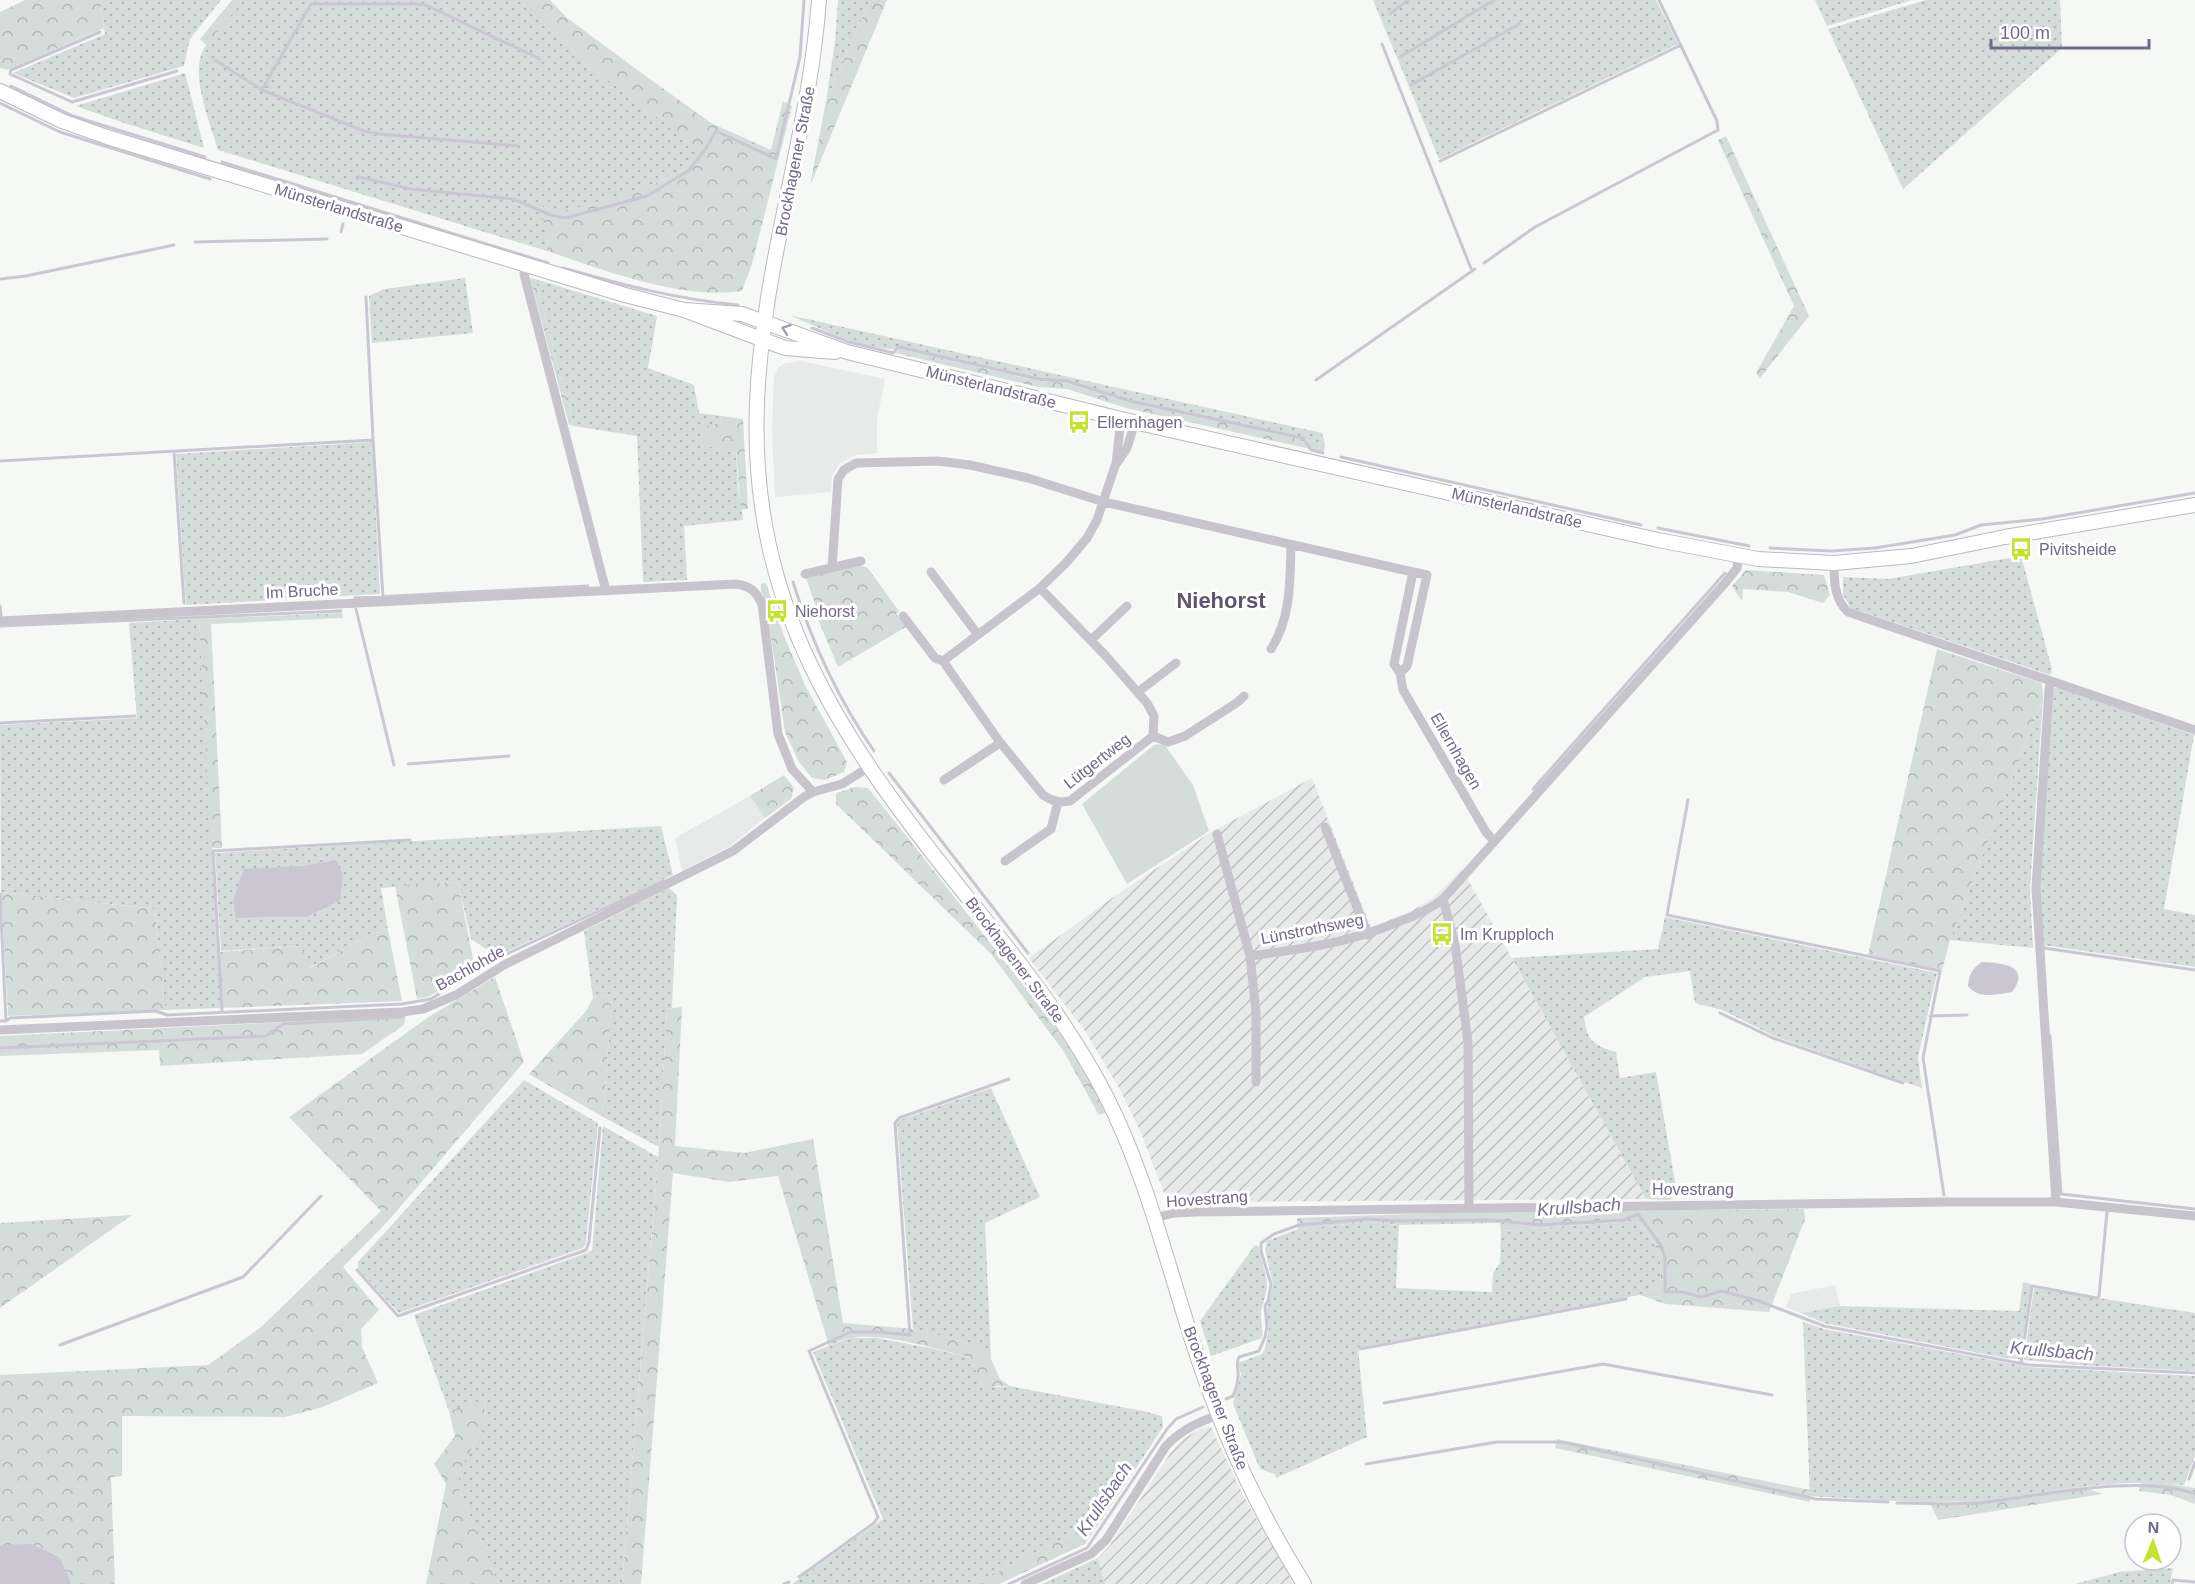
<svg xmlns="http://www.w3.org/2000/svg" width="2195" height="1584" font-family="Arial,sans-serif">
	<style>
		.built { fill: #e8e9e9 }
		.industrial { fill: url(#industrial-furrows) }
		.grass { fill: url(#grass-dots); fill-rule: evenodd }
		.forest { fill: url(#forest-crowns) }
		.park { fill: #d5ddda }
		.water { fill: #cac7d3 }
		.lines { fill: none; stroke-linecap: round; stroke-linejoin: round }
		.stream { stroke: #cac7d3; stroke-width: 3 }
		.secondary-casing { stroke: #bcb8c2; stroke-width: 16 }
		.minor { stroke: #c7c4cb; stroke-width: 9 }
		.secondary { stroke: #fff; stroke-width: 14 }
		.oneway { stroke: #a49db0 }
		.labels { text-anchor: middle; dominant-baseline: central; stroke-width: 6; stroke-linejoin: round; paint-order: stroke }
		.street-label { font-size: 16px; fill: #736886; stroke: #fff }
		.poi-label { font-size: 16px; fill: #736886; stroke: #fff; text-anchor: start }
		.water-label { font-size: 18px; font-style: italic; fill: #756e90; stroke: #fff }
		.district-label { font-size: 22px; font-weight: bold; fill: #5e566c; stroke: #fff }
	</style>
	<defs>
		<pattern id="industrial-furrows" width="10" height="10" patternUnits="userSpaceOnUse" patternTransform="scale(1.5)"><rect width="10" height="10" fill="#e8e9e9"/><path d="M-1 1l2-2M0 10L10 0M9 11l2-2" fill="none" stroke="#c0c1c2"/></pattern>
		<pattern id="grass-dots" width="8" height="8" patternUnits="userSpaceOnUse" patternTransform="scale(1.5)"><rect width="8" height="8" fill="#d5ddda"/><path d="M2 2h.1M6 6h.1" fill="none" stroke="#b1b7b6" stroke-width="1.8" stroke-linecap="round"/></pattern>
		<pattern id="forest-crowns" width="20" height="18" patternUnits="userSpaceOnUse" patternTransform="scale(1.5)"><rect width="20" height="18" fill="#d5ddda"/><path d="M2 6a3 3 0 1 1 6 0M12 15a3 3 0 1 1 6 0" fill="none" stroke="#b1b7b6"/></pattern>
	</defs>
	<rect width="100%" height="100%" fill="#f6f8f6"/>
	<path class="built" d="M801,361L885,379L877,419V453L856,455L840,463L832,476L831,492L775,497L772,431L774,377L778,368L785,363Z
		M750,796L765,818L730,846L682,871L675,838Z
		M1835,1285L1840,1306L1801,1313L1786,1307L1791,1294Z"/>
	<path class="industrial" d="M1312,778L1371,928L1411,911L1433,898L1462,869L1646,1199L1201,1202L1166,1198L1139,1128L1119,1088L1085,1031L1029,958L1112,898L1211,832Z
		M1211,1427L1244,1497L1294,1584H1105L1098,1558L1110,1545L1171,1452L1182,1440L1199,1429Z"/>
	<path class="grass" d="M100,0H221L190,39L184,66L74,98L13,73L105,34Z
		M244,0H520L523,5L592,68L700,148L687,168L639,191L559,213L541,206L550,252L218,150C211,125 194,85 200,59C204,41 231,14 244,0Z
		M838,0H870L826,101L835,42Z
		M1373,0H1656L1678,44L1439,159Z
		M1815,0H1912L1827,26Z
		M1926,0H2060L2062,48L1903,189L1828,29Z
		M185,73L204,148L121,122L76,106Z
		M465,278L473,333L372,343L369,296L384,289Z
		M535,279L657,316L648,368L694,385L699,413L722,416L721,423L736,451L738,486L743,520L684,526L687,580L643,582L637,436L574,426Z
		M789,315L1322,433L1325,444L1129,402L1067,383L1039,381L900,349C862,351 823,329 789,315Z
		M372,442L380,594L186,605L176,454Z
		M2021,556L2052,669L2050,675L1851,608L1843,595V577L1888,579Z
		M199,619L221,1008L165,1010L155,909L1,892L0,725L137,718L129,623Z
		M2057,687L2194,735L2164,909L2195,915V967L2043,945L2040,889L2052,690Z
		M2043,698L2030,888L2033,948L1950,940Z
		M661,826L673,875L497,956L471,939L458,882L381,888L388,930L371,934L309,968L300,946L221,951L215,853ZM336,860L340,901L307,917L235,918L233,900L301,866Z
		M669,888L677,895L672,1008L667,1009L659,1147L603,1117L612,995L593,998L584,931Z
		M1665,917L1937,973L1918,1057L1922,1088L1774,1036L1722,1010L1695,1003L1690,971L1645,977L1584,1017C1587,1041 1593,1045 1616,1052L1620,1078L1656,1072L1677,1193L1670,1200L1646,1199L1512,958L1658,949Z
		M524,1080L598,1123L586,1242L583,1248L399,1313L358,1269V1262Z
		M991,1088L1040,1197L985,1223L991,1359L974,1344L913,1329L897,1123L900,1120Z
		M603,1126L658,1157L622,1584H498L459,1489V1472L483,1428L486,1400L449,1411L414,1315L592,1251Z
		M1636,1221C1657,1246 1663,1251 1660,1285L1640,1295L1358,1348L1367,1437L1276,1478L1275,1474L1260,1469L1233,1404L1241,1374L1238,1363L1262,1354L1265,1348L1269,1327L1266,1314L1273,1284L1265,1250L1267,1241L1298,1229L1369,1222L1399,1225L1396,1288L1492,1292L1493,1273L1500,1263L1501,1231Z
		M1255,1245L1259,1247C1260,1260 1267,1272 1267,1285C1267,1296 1261,1305 1261,1314C1261,1323 1263,1329 1262,1338L1211,1356L1200,1321Z
		M2023,1282L2031,1284L2020,1359L2005,1358L1824,1323L1801,1313L1840,1306L2019,1311Z
		M2034,1288L2195,1313V1371L2077,1365L2024,1360Z
		M1803,1322L1824,1329L2029,1367L2195,1376V1455L2184,1485C2116,1477 2047,1493 1979,1500C1923,1505 1866,1499 1810,1496Z
		M850,1338H877L935,1349L971,1358L996,1387L1010,1386L1143,1411L1162,1416L1163,1427L1109,1509L1099,1507L1078,1532L972,1584H792L883,1519L813,1352Z
		M1098,1558L1105,1584H1042Z
		M2173,1568L2170,1584H2075L2119,1572Z"/>
	<path class="forest" d="M25,0H100L104,28L7,70L0,68V12Z
		M232,0H244L206,45L200,39Z
		M520,0H550L566,17L636,69L711,123L771,150L783,101L792,106L752,264L742,291C682,300 606,271 550,252L540,206L559,212L639,191L687,168L699,149L592,68L523,5Z
		M870,0H887L810,186L826,101Z
		M1726,136L1809,316L1760,378L1756,373L1794,306L1718,140Z
		M530,278L535,279L574,426L569,425Z
		M900,349L1039,381L1067,383L1129,402L1325,444L1324,452L1126,408L1067,389L1038,387L896,353Z
		M722,416L743,419L748,509L741,510L736,451L703,446L702,427L721,423Z
		M859,566L867,567L899,611L896,614L906,627L838,667L817,617L818,612L806,578Z
		M1746,570L1824,575L1830,595L1823,603L1788,592L1743,589L1742,601L1732,586Z
		M766,583L784,636L805,685L847,762L844,772L825,780L812,778L799,762L785,732L766,603L761,591V584Z
		M342,613L343,618L211,624L222,848H211L199,619Z
		M1937,649L2042,683L2043,698L1950,940L1942,970L1868,955Z
		M784,775L794,788L791,799L765,818L750,796Z
		M855,787L868,788C913,844 957,900 1001,957C1040,1006 1080,1055 1105,1113L1099,1115L1064,1052L991,954L836,804V793Z
		M458,882L475,970L428,997L417,999L395,886Z
		M1,892L155,909L165,1010L8,1016Z
		M388,930L402,1001L221,1008L218,952L300,946L310,968L371,934Z
		M495,977L524,1062L389,1220L343,1267L379,1310L361,1329L362,1347L378,1383L320,1408L285,1417L122,1416V1476L111,1477L115,1584H0V1375L208,1365L260,1328L381,1211L289,1117L427,1018Z
		M612,995L603,1117L529,1074L586,1011L593,998Z
		M682,1007L675,1146L744,1153L813,1139L843,1323L913,1329L974,1344L991,1359L1000,1379L1010,1386H981L971,1358C940,1350 883,1332 851,1338C843,1339 836,1343 829,1346L778,1176L729,1182L673,1173L641,1584H622L659,1147L667,1009Z
		M406,1016L404,1025L362,1054L160,1066L159,1050L0,1056V1036Z
		M1804,1209L1805,1219L1769,1312L1666,1304L1640,1295L1660,1285C1663,1251 1657,1246 1636,1221L1501,1231L1500,1223L1399,1225L1369,1222L1298,1229L1297,1218L1467,1212Z
		M132,1215L0,1308V1223Z
		M486,1399L483,1428L459,1472V1489L498,1584H426L446,1484L434,1464L455,1436L449,1411Z
		M1557,1439L1810,1490V1502L1555,1448Z
		M2158,1482L2195,1488V1504L2171,1495L2139,1491L2141,1483Z
		M2082,1487L2103,1494L1938,1520L1931,1505Z
		M1099,1507L1109,1509L1085,1544L999,1584H972L1078,1532Z"/>
	<path class="park" d="M1164,744L1193,785L1209,831L1127,884L1082,804L1154,745Z"/>
	<path class="water" d="M336,860L343,875L340,901L307,917L235,918L233,900L244,869L301,866Z
		M1982,962C2001,963 2032,965 2012,992C1997,994 1979,1000 1968,986C1969,974 1972,969 1982,962Z
		M31,1544L59,1557L70,1580V1584H0V1545Z"/>
	<g class="lines">
		<path class="stream" d="M1390,14L1408,0
			M100,32L11,70L10,74L72,102L177,71
			M1382,44L1472,271
			M1400,57L1494,0
			M215,60L262,90L364,131L379,134L518,146
			M1411,85L1519,24
			M11,86L73,116L205,157
			M262,90L311,4H418L428,6L540,59
			M0,103L60,132L210,179
			M1440,161L1681,45
			M222,162L548,263
			M357,179L359,177L411,189L513,199L551,215L565,218L647,196L688,171L705,150L716,131L776,159L800,57L804,0
			M341,232L343,224
			M195,242L327,239
			M1484,263L1535,227L1718,130L1717,121L1659,0
			M563,268C623,285 676,299 738,305
			M0,279L26,276L174,245
			M366,297L373,439
			M812,328L849,342L893,353L899,347L1039,379L1067,381L1130,401L1303,438L1311,450L1323,453
			M1316,380L1475,269
			M174,452L184,603
			M1341,457L1641,525
			M0,461L373,440L383,597
			M1658,528L1749,546
			M1770,548L1832,551L1875,548L1955,535L1981,525L2042,519L2195,493
			M793,582C812,643 838,699 874,751
			M355,598L588,586
			M0,606L1,616
			M356,609L394,765
			M0,626L341,611
			M0,723L135,716
			M408,764L509,756
			M889,773L1028,953
			M1533,789L1725,573
			M1688,800L1667,915L1940,971L1923,1058L1944,1195
			M0,894L6,1021
			M2044,948L2195,970
			M494,960L663,881
			M222,1012L213,851L410,840
			M1720,1013L1773,1038L1903,1083
			M1930,1016L1967,1015
			M0,1021H6L10,1018L156,1011L167,1015L402,1004L431,999L470,974
			M2050,1036L2061,1194L2195,1209
			M0,1048L266,1036L283,1024L402,1017
			M357,1270L398,1316L586,1250L589,1242L600,1128
			M60,1345L243,1277L321,1196
			M1360,1349L1626,1299
			M2021,1363L2032,1286L2097,1298L2099,1296L2107,1212
			M1226,1399L1233,1396C1236,1389 1238,1383 1238,1376C1239,1368 1235,1365 1239,1357L1259,1351L1265,1337L1267,1326L1265,1306L1268,1301L1271,1284L1261,1251V1243L1274,1234L1299,1225L1368,1219L1395,1221L1492,1220L1541,1225L1624,1220L1638,1214L1662,1247L1665,1259V1292H1682L1701,1297L1722,1291L1759,1301L1824,1326L2029,1365L2195,1373
			M1384,1403L1603,1364L1772,1395
			M1366,1464L1497,1442H1562L1816,1499L1888,1502
			M2189,1479L2195,1462
			M1897,1503C1925,1503 1953,1505 1980,1503C2040,1496 2140,1473 2195,1494
			M799,1577L874,1523L878,1517L809,1351L850,1332H877L910,1335L895,1123L899,1118L1009,1079
			M784,1584L789,1582
			M1009,1584L1087,1548L1167,1429L1176,1419L1203,1407
			M2172,1584L2173,1580L2195,1582"/>
		<g class="secondary-casing">
			<path id="secondary" d="M819,0C809,136 762,267 757,403C749,605 840,738 960,888C1013,954 1066,1019 1105,1094C1145,1172 1165,1256 1192,1340C1219,1425 1256,1508 1304,1584
				M0,91L62,121L107,137L625,295L684,310L785,348L835,352
				M684,310L742,314L847,352L1121,419L1658,540L1758,559L1834,563L1911,556L2005,537L2195,505"/>
		</g>
		<path class="minor" d="M525,265L524,274L606,591
			M1116,464L1121,419
			M1834,563C1834,580 1834,599 1848,612L2195,730
			M832,568L838,479L844,470L856,463L938,461L970,465L1028,478L1104,502L1413,572L1394,664L1400,673L1407,666L1427,575L1413,572
			M931,572L978,635
			M805,574L861,561
			M903,616L935,658L943,661L999,741L1043,795C1052,801 1059,803 1070,801L1153,736L1154,716L1147,703L1105,655L1040,588
			M0,621L736,584C750,586 756,591 762,604L778,734L792,769L813,792
			M1091,640L1127,606
			M1271,649C1291,618 1290,581 1291,545
			M943,661L1040,588L1066,563L1087,538L1097,520L1115,466L1127,448L1135,422
			M1400,673L1403,690L1486,832L1493,840
			M2051,681L2049,689L2036,888L2056,1202
			M1138,692L1176,663
			M1153,736L1168,742L1185,736L1238,702L1244,696
			M944,780L1000,743
			M1325,827L1368,935
			M1217,834L1250,956L1256,1012V1082
			M1005,861L1051,829L1058,802
			M1443,899L1455,944L1468,1042L1469,1207
			M1250,956C1303,949 1349,943 1398,922C1415,916 1429,910 1443,899L1726,582L1737,568L1739,556
			M0,1030L402,1012L423,1009L456,995L504,965L733,851L804,797L813,792L842,784L869,767
			M1155,1218L1174,1213L1197,1212L1947,1202H2056L2195,1216
			M1025,1584L1091,1554L1106,1540L1166,1446C1181,1430 1198,1422 1219,1415"/>
		<use href="#secondary" class="secondary"/>
	</g>
	<defs><path id="oneway-chevron" d="M-2-3.5L2.5 0L-2 3.5" fill="none" stroke-width="1.6" stroke-linecap="round" stroke-linejoin="round" transform="scale(1.5)"/></defs>
	<use class="oneway" href="#oneway-chevron" transform="translate(786 329) rotate(-160)"/>
	<defs>
		<g id="bus-bare" transform="scale(1.8)"><path d="M-5-6H5V4H4V6H2V4H-2V6H-4V4H-5ZM-3.5-4V0h7V-4ZM-3.5 1.2v1.5H-2V1.2ZM2 1.2v1.5H3.5V1.2Z" fill="#c6e12e" stroke="#fff" stroke-width="2.5" paint-order="stroke"/></g>
	</defs>
	<g fill-rule="evenodd">
		<use href="#bus-bare" x="1079" y="422"/>
		<use href="#bus-bare" x="2021" y="549"/>
		<use href="#bus-bare" x="777" y="611"/>
		<use href="#bus-bare" x="1442" y="934"/>
	</g>
	<g class="labels">
		<g class="street-label">
			<text transform="translate(795 161) rotate(-79)">Brockhagener Straße</text>
			<text transform="translate(339 208) rotate(17)">Münsterlandstraße</text>
			<text transform="translate(991 387) rotate(14)">Münsterlandstraße</text>
			<text transform="translate(1517 508) rotate(13)">Münsterlandstraße</text>
			<text transform="translate(302 591) rotate(-3)">Im Bruche</text>
			<text transform="translate(1456 751) rotate(60)">Ellernhagen</text>
			<text transform="translate(1097 761) rotate(-38)">Lütgertweg</text>
			<text transform="translate(1312 929) rotate(-11)">Lünstrothsweg</text>
			<text transform="translate(1015 960) rotate(53)">Brockhagener Straße</text>
			<text transform="translate(470 968) rotate(-29)">Bachlohde</text>
			<text x="1693" y="1189">Hovestrang</text>
			<text transform="translate(1207 1199) rotate(-4)">Hovestrang</text>
			<text transform="translate(1216 1398) rotate(69)">Brockhagener Straße</text>
		</g>
		<g class="poi-label">
			<text x="1097" y="422">Ellernhagen</text>
			<text x="2039" y="549">Pivitsheide</text>
			<text x="795" y="611">Niehorst</text>
			<text x="1460" y="934">Im Krupploch</text>
		</g>
		<g class="water-label">
			<text transform="translate(1579 1207) rotate(-4)">Krullsbach</text>
			<text transform="translate(2052 1351) rotate(5)">Krullsbach</text>
			<text transform="translate(1104 1499) rotate(-56)">Krullsbach</text>
		</g>
		<g class="district-label">
			<text x="1221" y="600">Niehorst</text>
		</g>
	</g>
	<g transform="translate(2153 1542) rotate(2)"><circle r="28" fill="#ffffff" stroke="#c7c3cf" stroke-width="1.5"/>
	<path d="M0-4.5L10 22L0 15L-10 22Z" fill="#c6e12e"/>
	<text y="-9" font-size="16" font-weight="bold" text-anchor="middle" fill="#736886">N</text>
	</g>
	<path d="M1991 39v9h158v-9" fill="none" stroke="#736886" stroke-width="3"/>
	<text x="2000" y="39" font-size="18" fill="#736886" stroke="#ffffff" stroke-width="4.5" paint-order="stroke">100 m</text>
</svg>
